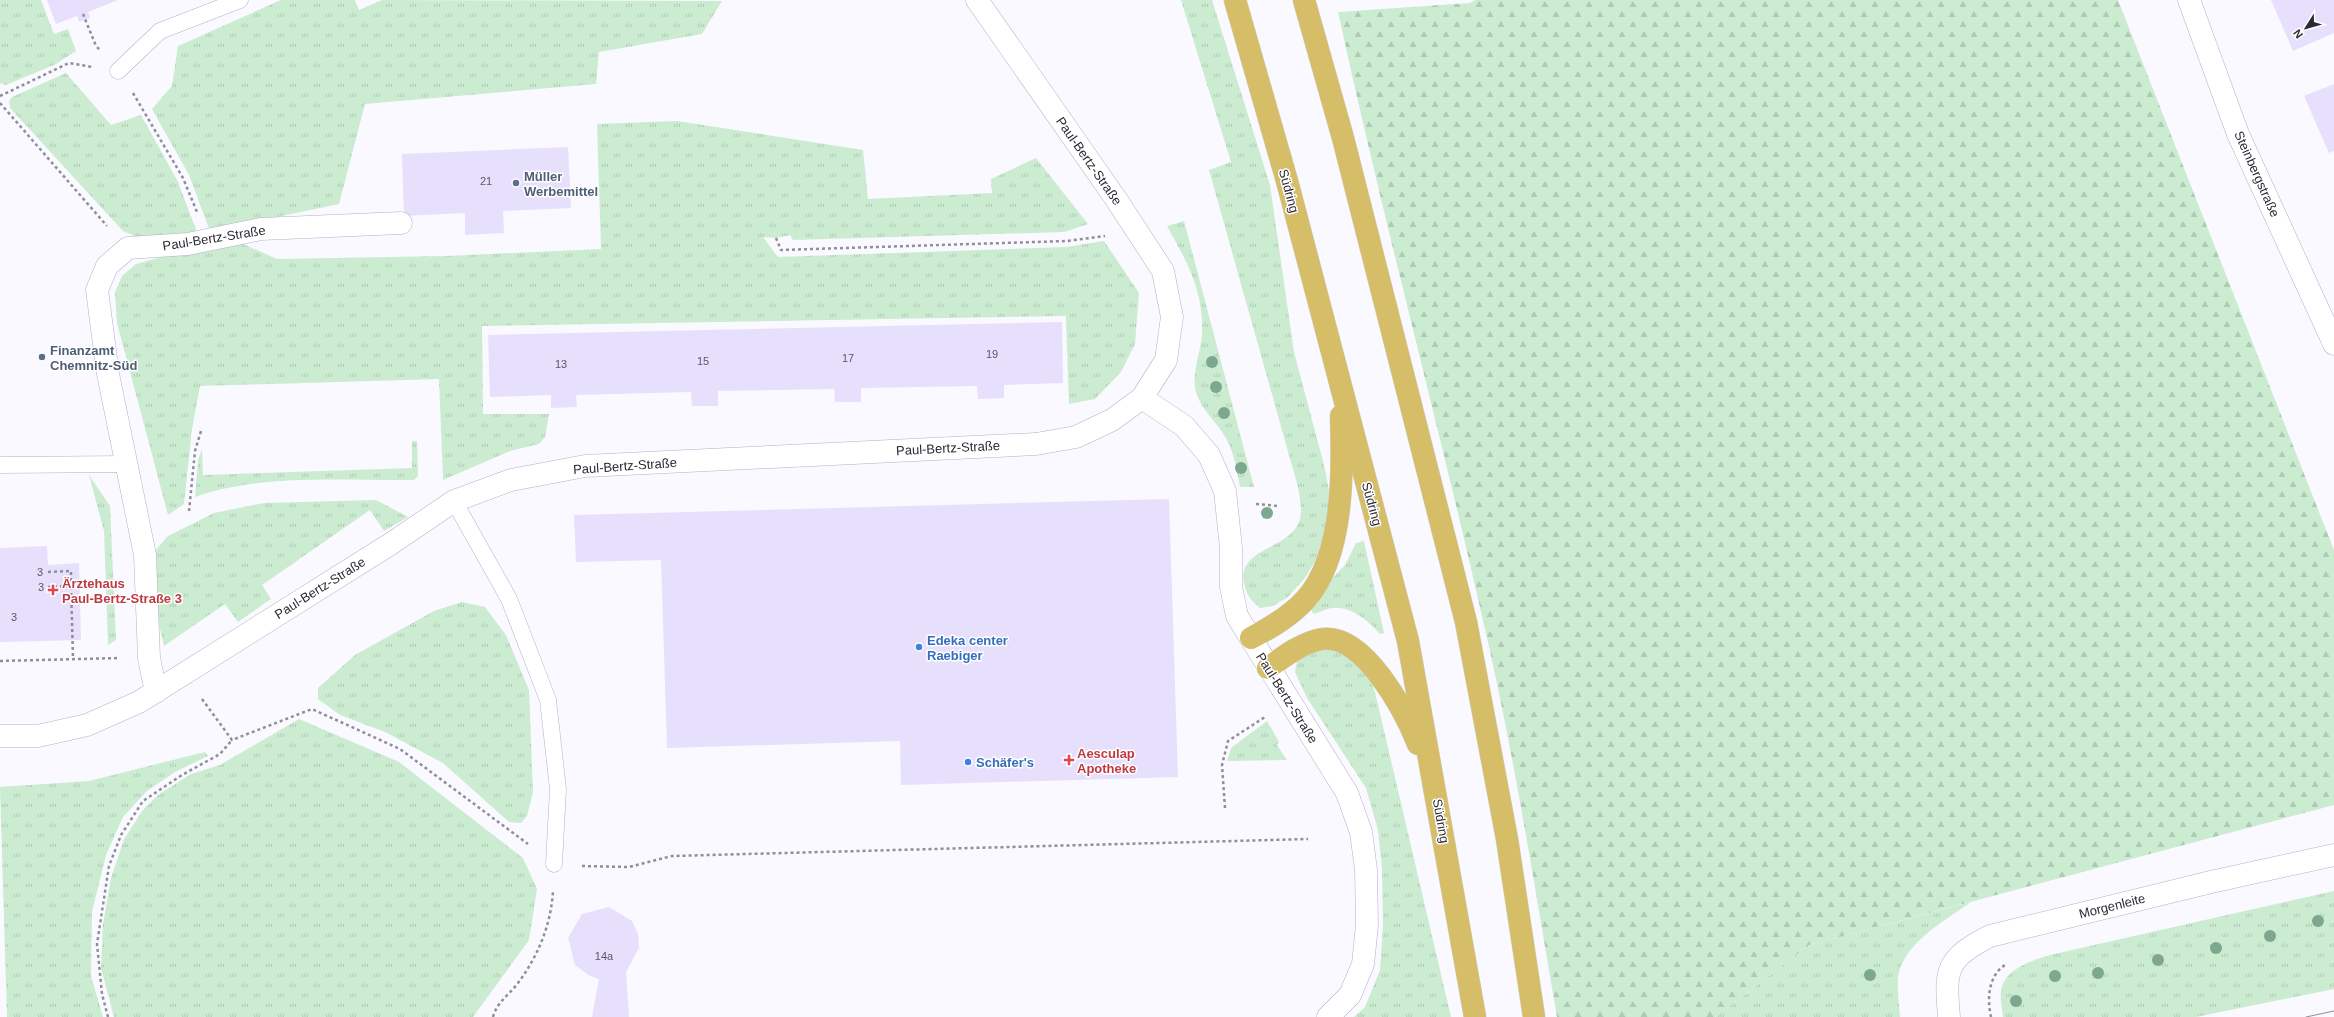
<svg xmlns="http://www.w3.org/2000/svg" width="2334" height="1017" font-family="Helvetica,sans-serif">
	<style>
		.grass { fill: url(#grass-tufts) }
		.forest { fill: url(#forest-firs) }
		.building { fill: #e6e0fd }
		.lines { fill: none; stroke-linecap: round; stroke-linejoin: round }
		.lane-casing { stroke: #b5afca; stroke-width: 17 }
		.street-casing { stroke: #b5afca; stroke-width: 23 }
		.primary-casing { stroke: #d5d4d6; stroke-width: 23 }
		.path { stroke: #908e96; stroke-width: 2.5; stroke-dasharray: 3 3; stroke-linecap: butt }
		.lane { stroke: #fff; stroke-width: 16 }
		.street { stroke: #fff; stroke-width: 22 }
		.primary { stroke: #d5be67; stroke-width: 22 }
		.tram { stroke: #8f8e96; stroke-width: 1 }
		.tree { fill: #7ea78f }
		.service-dot { fill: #5c6f8a; stroke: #fff; stroke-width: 1.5 }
		.health-dot { fill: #e0444e; stroke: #fff; stroke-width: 1.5 }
		.shop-dot { fill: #3f7fe0; stroke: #fff; stroke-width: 1.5 }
		.labels { text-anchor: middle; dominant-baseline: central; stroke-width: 3; stroke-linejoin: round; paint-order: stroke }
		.number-label { font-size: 11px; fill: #5a5766 }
		.street-label { font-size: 13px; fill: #2b2933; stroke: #fff }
		.service-label { font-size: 13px; font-weight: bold; fill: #4e5e75; stroke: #fff; text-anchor: start }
		.health-label { font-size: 13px; font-weight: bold; fill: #be3a42; stroke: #fff; text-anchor: start }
		.shop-label { font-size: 13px; font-weight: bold; fill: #366cbe; stroke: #fff; text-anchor: start }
	</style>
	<defs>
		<pattern id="grass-tufts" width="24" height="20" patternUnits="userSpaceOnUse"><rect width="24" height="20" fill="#cbecd1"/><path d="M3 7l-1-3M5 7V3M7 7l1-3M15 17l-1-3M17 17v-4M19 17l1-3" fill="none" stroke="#aecab4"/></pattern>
		<pattern id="forest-firs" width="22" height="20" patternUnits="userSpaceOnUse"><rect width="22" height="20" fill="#cbecd1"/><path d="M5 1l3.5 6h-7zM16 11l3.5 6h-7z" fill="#aecab4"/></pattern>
	</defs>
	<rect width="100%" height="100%" fill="#faf9ff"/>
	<path class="grass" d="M0,0H41L54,34L68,29L76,51L56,64L6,85L0,83Z
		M281,0H355L359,10L382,0L722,1L702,34L599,52L596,84L365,104L339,204L210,231L189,175L152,109L172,86L178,46Z
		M1181,0H1212L1270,185L1294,352L1325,469L1333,513L1324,546L1305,578L1288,597L1273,606L1260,608C1251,601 1246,594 1244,583C1238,549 1283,550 1297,526C1304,515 1300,499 1298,487L1209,170L1231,162Z
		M66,73L111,125L141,115L178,182L198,235L140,238L123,231L10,108L9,101L12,97Z
		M677,121L863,150L868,199L992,193L991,179L1036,158L1088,224L1064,232L793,240L790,235L776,238L763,237L778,257L1066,247L1104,241L1139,293L1135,344L1121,372L1095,399L1069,404L1066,316L482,326L483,414H549L545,437L539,444L510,451L443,480L439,379L200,386L192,429L184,504L168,515L117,323L115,292L122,276L136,264L173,254L243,244L277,259L446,256L601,249L597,124Z
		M1184,221L1254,487H1240C1236,468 1234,448 1222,432C1213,418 1201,409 1196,392C1191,373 1201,353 1202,334C1204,291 1187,262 1167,226Z
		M412,441H417L418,476L414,480C343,481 263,473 195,497L198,460L202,449L203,475L412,468Z
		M89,475L110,506L116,640L108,645L104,531Z
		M376,500L408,517L384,531L370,510L262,585L271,599L238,622L225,604L164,646L154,603L149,558L168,536L214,513L264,503Z
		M1364,541L1384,633L1380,634C1369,621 1350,605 1332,608C1326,609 1320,612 1314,614L1307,605L1345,565L1356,543Z
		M462,602L485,607L506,635L529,690L533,792L527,816L521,823L509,822L443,763L385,732L340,715L318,699V688L355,655L434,611Z
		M1358,642L1375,692L1451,1017H1354L1365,1007L1380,970L1383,925L1382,868L1378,830L1366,788L1307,698L1295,672L1298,655Z
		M299,719L399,762L523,858L537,889L529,940L473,1017H114L101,968L103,924L111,878L124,839L143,810L158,795L191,774L220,765Z
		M1267,721L1279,742L1277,745L1287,760L1227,761L1231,748Z
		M205,752L208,756L175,772L147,791L123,817L106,855L92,912L91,976L103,1017H7L0,787L89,781Z
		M2334,891V989L2196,1017H2003C2002,1008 1999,995 2002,986C2008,968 2033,960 2050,955Z
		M1971,902C1946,920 1903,943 1898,977C1897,990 1899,1004 1900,1017H1715L1809,945Z"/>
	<path class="forest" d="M1475,0H2118L2334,550V805L1809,945L1715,1017H1557C1534,883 1513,748 1482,616C1436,414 1382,215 1338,12L1470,3Z"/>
	<path class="building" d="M47,0H118L88,12L90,18L79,22L77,16L56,24Z
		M2271,0H2334V33L2293,51Z
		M2334,84V151L2329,153L2304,96Z
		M568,147L571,208L503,211L504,233L465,235V213L404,216L402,154Z
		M1062,322L1063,383L1004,385V398L978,399L977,386L861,388V402H835L834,389L718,391V406H692L691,392L576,395L577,407L551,408V395L490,397L488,335Z
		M1169,499L1178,777L901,785L900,741L667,748L661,560L576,562L574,515Z
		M47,546L48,565L79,563L81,640L0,642V548Z
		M609,907L632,921L638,934L639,948L626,972L629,1017H592L599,979L590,976L575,965L568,938L582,914Z"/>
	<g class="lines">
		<g class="lane-casing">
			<path id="lane" d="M118,71L160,31L240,0
				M0,465L127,464
				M454,501L509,599L548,700L558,789L554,864"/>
		</g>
		<g class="street-casing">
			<path id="street" d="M2189,0L2238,134L2334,344
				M1142,398L1184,426L1209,455L1225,491L1231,548V587L1237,616L1347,793L1361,832L1366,870L1367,925L1363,964L1350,995L1328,1017
				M156,692L149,658L145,555L108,374L97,290L107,266L128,248L188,244L261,229L401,223
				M0,736H38L87,725L139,702L392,543L454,501L511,480L585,466L1036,444L1076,437L1112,420L1142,398L1166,360L1172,317L1163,271L1116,199L977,0
				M1949,1017C1945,970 1945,959 1990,936L2211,882L2334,855"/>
		</g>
		<g class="primary-casing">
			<path id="primary" d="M1235,0L1287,181L1408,641L1475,1017
				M1304,0L1343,138L1466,622L1507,839L1534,1017
				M1251,638C1270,628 1291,616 1306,599C1344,556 1343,472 1341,416
				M1268,668C1283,657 1303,642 1322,639C1364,633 1405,711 1418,744"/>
		</g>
		<path class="path" d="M83,14L96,46L101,51
			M133,93L183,178L197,212
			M0,96L69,63L92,67
			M0,103L107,226
			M776,238L781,250L1067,241L1105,236
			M1256,504L1278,506
			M189,511L195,451L201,431
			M48,572L71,571V586
			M48,587L71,586L73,658
			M0,661L119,658
			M202,699L232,740L312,709L400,749L528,844
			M1225,808L1222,765L1228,741L1265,717
			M582,866L629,867L672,856L1308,839
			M108,1017L102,994L97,944L109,866L121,835L143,801L182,775L220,754L232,740
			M493,1017C497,1002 509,995 518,983C538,956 551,925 553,891
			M1991,1017C1987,999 1988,976 2005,965"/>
		<use href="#lane" class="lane"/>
		<use href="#street" class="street"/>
		<use href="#primary" class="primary"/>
		<path class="tram" d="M2306,1017L2334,1011"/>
	</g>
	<g class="tree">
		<circle cx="1212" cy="362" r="6"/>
		<circle cx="1216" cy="387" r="6"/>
		<circle cx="1224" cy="413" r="6"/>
		<circle cx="1241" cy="468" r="6"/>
		<circle cx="1267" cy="513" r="6"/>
		<circle cx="2318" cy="921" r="6"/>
		<circle cx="2270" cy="936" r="6"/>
		<circle cx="2216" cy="948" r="6"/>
		<circle cx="2158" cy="960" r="6"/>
		<circle cx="2098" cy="973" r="6"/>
		<circle cx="1870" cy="975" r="6"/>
		<circle cx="2055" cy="976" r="6"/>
		<circle cx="2016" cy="1001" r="6"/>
	</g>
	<g class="service-dot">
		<circle cx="516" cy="183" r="4"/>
		<circle cx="42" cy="357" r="4"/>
	</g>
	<g class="health-dot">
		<path d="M51 584h4v4h4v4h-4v4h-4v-4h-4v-4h4z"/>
		<path d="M1067 754h4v4h4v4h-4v4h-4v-4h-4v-4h4z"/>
	</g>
	<g class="shop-dot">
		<circle cx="919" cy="647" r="4"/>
		<circle cx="968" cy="762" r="4"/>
	</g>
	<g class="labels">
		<g class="number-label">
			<text x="486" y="181">21</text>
			<text x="992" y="354">19</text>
			<text x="848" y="358">17</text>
			<text x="703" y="361">15</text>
			<text x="561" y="364">13</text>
			<text x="40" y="572">3</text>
			<text x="41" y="587">3</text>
			<text x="14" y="617">3</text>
			<text x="604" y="956">14a</text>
		</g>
		<g class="street-label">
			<text transform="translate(1089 161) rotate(55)">Paul-Bertz-Straße</text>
			<text transform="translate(2257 174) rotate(66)">Steinbergstraße</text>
			<text transform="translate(1289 191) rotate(75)">Südring</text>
			<text transform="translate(214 238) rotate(-9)">Paul-Bertz-Straße</text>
			<text transform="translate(948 448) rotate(-3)">Paul-Bertz-Straße</text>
			<text transform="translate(625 466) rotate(-4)">Paul-Bertz-Straße</text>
			<text transform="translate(1372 504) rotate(75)">Südring</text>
			<text transform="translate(320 588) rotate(-32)">Paul-Bertz-Straße</text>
			<text transform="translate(1287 698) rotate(58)">Paul-Bertz-Straße</text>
			<text transform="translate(1441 821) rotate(80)">Südring</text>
			<text transform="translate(2112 906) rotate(-14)">Morgenleite</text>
		</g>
		<g class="service-label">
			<text x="524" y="176">Müller<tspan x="524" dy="15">Werbemittel</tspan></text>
			<text x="50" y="350">Finanzamt<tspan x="50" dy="15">Chemnitz-Süd</tspan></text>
		</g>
		<g class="health-label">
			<text x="62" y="583">Ärztehaus<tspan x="62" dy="15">Paul-Bertz-Straße 3</tspan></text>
			<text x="1077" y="753">Aesculap<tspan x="1077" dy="15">Apotheke</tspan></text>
		</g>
		<g class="shop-label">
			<text x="927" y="640">Edeka center<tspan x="927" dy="15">Raebiger</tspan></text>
			<text x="976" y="762">Schäfer's</text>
		</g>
	</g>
	<g transform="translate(2306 28) rotate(233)" stroke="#ffffff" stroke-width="3" paint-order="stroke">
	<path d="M0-3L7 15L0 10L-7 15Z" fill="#2b2933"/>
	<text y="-6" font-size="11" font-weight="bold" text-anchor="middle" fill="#2b2933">N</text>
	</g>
</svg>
